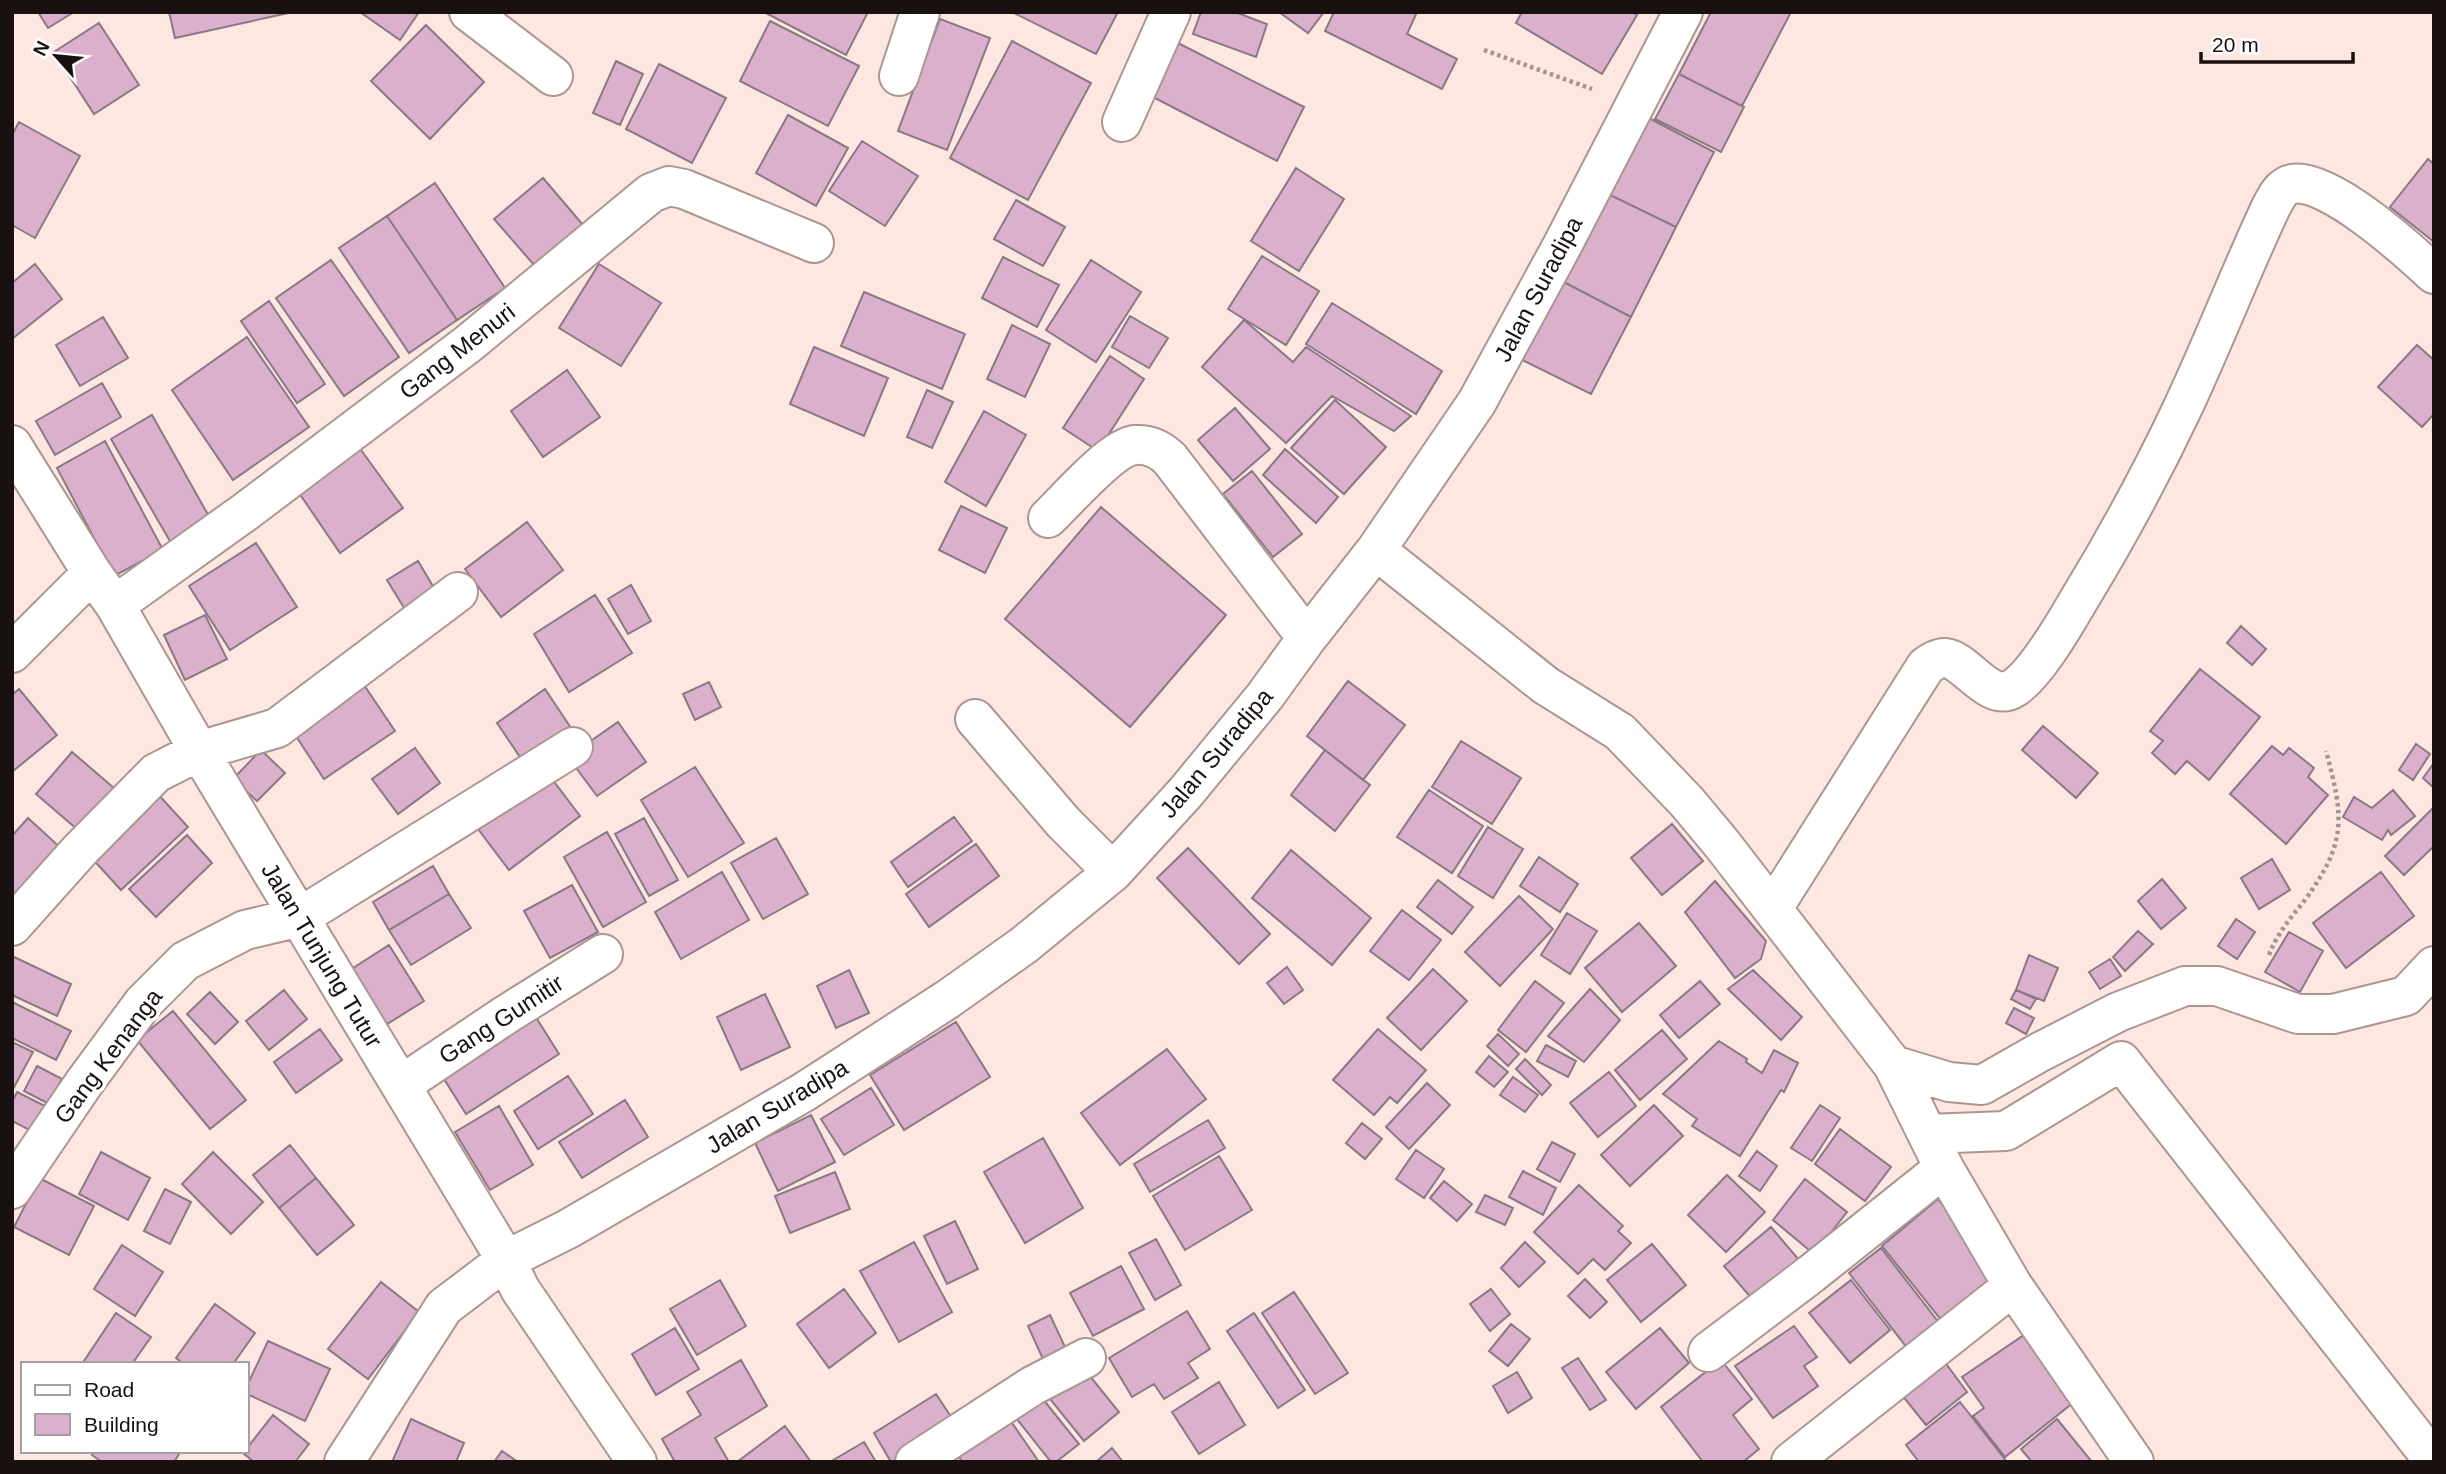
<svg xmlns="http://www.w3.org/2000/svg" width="2446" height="1474" font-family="Helvetica,sans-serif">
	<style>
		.building { fill: #dbb0cd; stroke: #8a7984; stroke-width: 2 }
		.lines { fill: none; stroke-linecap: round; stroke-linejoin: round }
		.minor-casing { stroke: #ab9790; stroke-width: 42 }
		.path { stroke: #a4948f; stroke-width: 4.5; stroke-dasharray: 3.5 3.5; stroke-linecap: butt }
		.minor { stroke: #fff; stroke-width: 38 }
		.labels { text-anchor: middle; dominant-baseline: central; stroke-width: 7; stroke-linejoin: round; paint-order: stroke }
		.street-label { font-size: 24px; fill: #18110f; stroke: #fff }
	</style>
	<rect width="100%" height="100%" fill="#fde7e0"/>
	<path class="building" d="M38,12H74L48,28Z
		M169,12H293L175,38Z
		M360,12H419L400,40Z
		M764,12H868L846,55Z
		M1012,12H1118L1096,54Z
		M1201,12H1235L1267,24L1256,57L1193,34Z
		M1279,12H1324L1308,33Z
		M1334,12H1417L1407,34L1457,59L1442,89L1325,31Z
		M1522,12H1632L1637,15L1602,74L1516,23Z
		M1711,12H1791L1742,106L1679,74Z
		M940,19L990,38L947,150L898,131Z
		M770,21L859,66L828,126L740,81Z
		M99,23L139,85L94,114L54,52Z
		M426,25L484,82L430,139L371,81Z
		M1012,41L1091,83L1028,200L950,158Z
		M1176,42L1304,107L1277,161L1149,95Z
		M616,61L643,74L620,125L593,113Z
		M659,64L726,98L692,163L626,129Z
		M1679,74L1744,107L1721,152L1655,119Z
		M1641,114L1714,152L1676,227L1602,191Z
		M788,115L848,148L816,206L756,173Z
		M19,122L80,156L35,238L12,225V135Z
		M862,141L918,176L885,226L829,191Z
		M2428,159L2434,164V242L2390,207Z
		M1296,168L1344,199L1299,271L1251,241Z
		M543,178L583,225L535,266L494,219Z
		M435,183L505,288L457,320L387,216Z
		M1602,191L1676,227L1631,317L1558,279Z
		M1016,200L1065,227L1043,266L994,239Z
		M387,216L457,320L409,353L339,248Z
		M1262,256L1319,291L1286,345L1228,309Z
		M1003,257L1059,285L1037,327L982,298Z
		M331,260L399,357L344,396L276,298Z
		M1091,260L1141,292L1096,362L1046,330Z
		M35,264L62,299L12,339V283Z
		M599,264L661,303L621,366L559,328Z
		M1558,279L1631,317L1591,394L1518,358Z
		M864,292L965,334L942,389L841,346Z
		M269,301L325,384L297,403L241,321Z
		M1332,303L1442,371L1416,414L1306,344Z
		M1130,316L1168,338L1149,368L1112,347Z
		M103,317L128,358L80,386L56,345Z
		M1244,320L1293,362L1306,347L1411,416L1394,431L1332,396L1286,443L1202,367Z
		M1012,325L1050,344L1025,397L987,379Z
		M247,337L309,427L233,480L172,390Z
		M2417,345L2434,360V414L2422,427L2378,387Z
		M814,347L888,378L864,436L790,404Z
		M1110,356L1144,379L1098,451L1063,428Z
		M567,370L600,417L543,457L511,411Z
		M102,383L121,417L55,455L36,421Z
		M927,390L953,402L932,448L907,437Z
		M1335,400L1386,447L1344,494L1291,448Z
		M1235,408L1270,449L1233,481L1198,440Z
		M984,411L1026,435L986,506L945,482Z
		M152,415L211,520L171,543L111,439Z
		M105,441L163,550L114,576L57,468Z
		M356,443L403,508L340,553L295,487Z
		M1285,449L1338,497L1316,523L1263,475Z
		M1252,471L1302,534L1273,557L1223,494Z
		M961,506L1007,528L985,573L939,550Z
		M1101,507L1226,615L1130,727L1005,619Z
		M527,522L563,570L501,617L465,569Z
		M256,543L297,607L230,650L189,586Z
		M418,561L437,593L406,611L387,580Z
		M631,585L651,621L628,634L608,599Z
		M595,595L632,653L569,692L534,634Z
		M205,615L227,659L185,680L164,635Z
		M2241,626L2266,649L2252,665L2227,643Z
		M2200,669L2260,717L2209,780L2187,761L2175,774L2152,753L2163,741L2150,731Z
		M1348,681L1405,725L1363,780L1307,736Z
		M362,682L395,731L324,779L292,730Z
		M709,682L721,707L695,720L683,694Z
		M19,689L57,735L12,772V695Z
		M545,689L571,728L522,760L497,723Z
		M618,722L646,762L597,796L568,757Z
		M2043,726L2098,773L2076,798L2022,750Z
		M1461,741L1521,778L1492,824L1432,787Z
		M2416,744L2430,754L2413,780L2399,770Z
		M2272,746L2283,755L2289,748L2314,768L2308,777L2328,795L2286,844L2230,794Z
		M415,748L440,783L398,814L372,779Z
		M261,750L285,773L257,801L233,779Z
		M1325,750L1370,785L1335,831L1291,795Z
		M72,752L114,788L78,830L36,794Z
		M2434,763V788L2423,778Z
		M695,767L744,843L688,877L641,800Z
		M546,771L580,816L509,870L475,825Z
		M1429,790L1483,826L1452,873L1397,837Z
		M2393,790L2415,816L2391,835L2388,830L2382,840L2343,817L2354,797L2372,808Z
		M155,791L188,827L121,890L88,854Z
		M2434,807V846L2404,875L2385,856Z
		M954,817L972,841L908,887L891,862Z
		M28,818L65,852L12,908V836Z
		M644,818L678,880L649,896L615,834Z
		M1672,824L1703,861L1662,895L1631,858Z
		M1488,827L1523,849L1493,898L1458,876Z
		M607,832L646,902L603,927L564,857Z
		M187,835L212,863L156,917L129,889Z
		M776,838L808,894L763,919L731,863Z
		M976,844L999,876L929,927L906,894Z
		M1188,848L1270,934L1239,964L1157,878Z
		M1291,850L1371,918L1332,965L1252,898Z
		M1539,857L1578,884L1560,912L1520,886Z
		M2272,859L2290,890L2259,909L2241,878Z
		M433,866L449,894L389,930L373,902Z
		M722,872L749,920L681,959L655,912Z
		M2381,872L2414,916L2346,968L2313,923Z
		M2162,879L2186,908L2161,929L2138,901Z
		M1438,880L1473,907L1452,934L1417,907Z
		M1715,881L1766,941L1761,959L1735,978L1685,912Z
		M572,885L598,932L550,958L524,911Z
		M449,894L471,928L411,965L389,930Z
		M1519,896L1553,929L1500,986L1465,952Z
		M1402,910L1441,940L1409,980L1370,951Z
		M1567,913L1597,931L1570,974L1541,955Z
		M2236,919L2255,932L2237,959L2218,946Z
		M1639,923L1676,966L1622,1012L1585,968Z
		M2138,931L2153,944L2125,971L2113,957Z
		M2289,932L2323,951L2300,992L2265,972Z
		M389,945L424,1001L384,1026L350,970Z
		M2029,955L2058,968L2044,1001L2016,990Z
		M12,956L71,984L57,1016L12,995Z
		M2110,959L2121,976L2100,989L2089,972Z
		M1287,967L1303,990L1284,1004L1267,983Z
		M1433,969L1467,1001L1421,1050L1387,1018Z
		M849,970L869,1013L836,1028L817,986Z
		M1753,970L1802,1017L1781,1040L1728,989Z
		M1535,981L1564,1003L1526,1052L1498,1030Z
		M1700,981L1720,1004L1679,1038L1660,1015Z
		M1590,989L1620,1020L1584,1062L1548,1036Z
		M284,990L307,1019L269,1050L246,1021Z
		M2016,990L2036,999L2030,1009L2011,999Z
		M210,992L238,1022L215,1044L187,1014Z
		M765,994L790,1047L741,1070L717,1017Z
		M12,1002L71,1031L56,1060L12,1038Z
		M2014,1008L2034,1018L2026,1034L2006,1023Z
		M173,1011L246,1100L210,1129L137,1040Z
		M532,1011L559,1054L466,1114L439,1071Z
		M956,1022L990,1077L904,1130L870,1075Z
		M320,1029L342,1060L296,1093L274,1062Z
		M1378,1029L1426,1070L1397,1103L1390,1097L1374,1115L1333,1080Z
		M1662,1030L1687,1059L1640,1100L1615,1070Z
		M1498,1034L1519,1054L1508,1066L1487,1046Z
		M1719,1041L1747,1059L1746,1062L1762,1073L1774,1050L1798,1063L1784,1092L1781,1090L1740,1156L1692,1126L1697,1119L1663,1094Z
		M12,1042L33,1052L12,1091Z
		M1546,1045L1576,1061L1568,1077L1537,1061Z
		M1167,1049L1206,1099L1120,1165L1081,1113Z
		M1489,1056L1508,1072L1494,1087L1476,1072Z
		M1525,1059L1551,1085L1542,1095L1516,1069Z
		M37,1066L62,1079L49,1104L24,1091Z
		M1609,1072L1636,1106L1598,1137L1570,1103Z
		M568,1076L593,1114L538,1149L514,1111Z
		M1513,1077L1538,1095L1525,1112L1500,1095Z
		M1427,1083L1450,1105L1409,1149L1386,1127Z
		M871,1088L894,1125L844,1155L821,1119Z
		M17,1092L47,1107L35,1133L12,1121V1102Z
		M625,1100L648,1137L582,1178L559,1142Z
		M1654,1105L1683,1136L1630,1186L1601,1155Z
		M1820,1105L1840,1118L1812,1161L1791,1148Z
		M499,1106L533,1165L490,1190L455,1132Z
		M811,1115L835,1162L778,1191L755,1143Z
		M1208,1120L1225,1148L1150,1192L1134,1164Z
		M1362,1123L1382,1139L1365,1159L1346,1143Z
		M1840,1129L1891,1167L1865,1201L1815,1164Z
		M1043,1138L1083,1208L1025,1243L984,1172Z
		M1552,1142L1575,1154L1560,1182L1537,1169Z
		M290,1145L316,1178L279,1208L253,1175Z
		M1416,1150L1444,1169L1424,1198L1396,1179Z
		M1757,1151L1777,1166L1760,1191L1739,1176Z
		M101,1152L150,1178L128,1220L79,1194Z
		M213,1152L263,1202L231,1234L182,1184Z
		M1219,1156L1252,1210L1185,1250L1153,1196Z
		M1523,1171L1556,1188L1543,1215L1509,1197Z
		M835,1172L850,1209L790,1233L775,1196Z
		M1727,1175L1765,1212L1726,1252L1688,1215Z
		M39,1178L94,1206L69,1255L14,1227Z
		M316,1178L354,1225L317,1255L279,1208Z
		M1805,1179L1847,1212L1814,1254L1773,1220Z
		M1444,1181L1472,1204L1457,1221L1430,1198Z
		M1579,1185L1623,1226L1618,1231L1631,1243L1605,1270L1593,1259L1578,1274L1534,1232Z
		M165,1189L191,1202L170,1244L144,1231Z
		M1485,1195L1513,1208L1505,1225L1476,1212Z
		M1938,1199L2003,1278L1946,1326L1882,1246Z
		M955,1221L978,1269L947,1284L924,1236Z
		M1771,1227L1799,1260L1753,1300L1724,1266Z
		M1156,1239L1181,1285L1155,1300L1129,1253Z
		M914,1242L952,1312L899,1342L860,1271Z
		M1525,1242L1545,1262L1519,1287L1501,1268Z
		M1652,1244L1686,1285L1641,1322L1607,1280Z
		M122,1245L163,1272L135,1316L94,1289Z
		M1881,1248L1940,1324L1908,1349L1849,1273Z
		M1121,1266L1144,1309L1093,1336L1070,1293Z
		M1585,1279L1607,1302L1590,1318L1568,1296Z
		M720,1280L746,1326L697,1355L670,1309Z
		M1851,1280L1890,1330L1850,1363L1809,1313Z
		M381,1282L419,1312L368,1379L328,1349Z
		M844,1289L876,1333L829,1368L797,1324Z
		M1491,1289L1510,1314L1490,1331L1470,1304Z
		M1294,1292L1348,1373L1315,1394L1262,1313Z
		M215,1304L255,1333L233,1364H184L176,1358Z
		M1187,1311L1210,1349L1188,1363L1198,1378L1164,1399L1154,1384L1132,1397L1109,1358Z
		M116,1313L151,1337L132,1364H82Z
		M1254,1313L1305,1390L1278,1408L1227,1331Z
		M1050,1315L1065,1347L1043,1359L1028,1326Z
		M1511,1324L1530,1339L1508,1366L1489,1351Z
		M1794,1326L1817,1357L1804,1366L1818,1386L1773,1418L1735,1366Z
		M675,1328L699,1369L656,1395L632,1354Z
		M1660,1328L1689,1363L1636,1409L1606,1372Z
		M2027,1333L2074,1402L2005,1457L1973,1416L1984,1408L1962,1377Z
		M268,1341L330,1369L305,1421L247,1394V1386Z
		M1578,1358L1606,1400L1590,1410L1562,1368Z
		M741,1360L767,1406L715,1438L729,1462H675L662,1439L701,1415L687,1392Z
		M1721,1360L1752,1399L1733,1415L1759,1449L1743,1462H1703L1661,1407Z
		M1944,1361L1967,1392L1926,1425L1901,1394Z
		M1085,1370L1119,1412L1084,1441L1050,1399Z
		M1517,1372L1532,1398L1508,1413L1493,1386Z
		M1219,1382L1245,1425L1199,1454L1172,1412Z
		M1038,1393L1079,1444L1056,1462H1051L1013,1414Z
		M936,1394L959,1429L908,1462H891L874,1433Z
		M1960,1402L2007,1462H1919L1906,1445Z
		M273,1415L309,1444L295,1462H254L243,1453Z
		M411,1419L464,1443L456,1462H392Z
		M2057,1419L2092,1462H2032L2021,1449Z
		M1010,1420L1039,1462H962L958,1455Z
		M785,1426L811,1462H737Z
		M864,1442L876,1462H830Z
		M1112,1448L1123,1462H1096Z
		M94,1451H181L174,1462H102L92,1455Z
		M502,1451L518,1462H494Z"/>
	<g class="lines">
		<g class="minor-casing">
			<path id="minor" d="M469,12L553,76
				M899,76L920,12
				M1122,122L1171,12
				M12,445L92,573L115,605L199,751L506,1260L520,1289L637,1462
				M1048,518C1066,501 1112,447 1135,445C1149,444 1160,449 1170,459L1307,638
				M1376,550L1545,685L1620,732L1687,802L1722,844L1893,1065L1944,1168L2013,1286L2134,1462
				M115,605L245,512L468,344L651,193L669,186L684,189L814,243
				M12,653L92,573
				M975,719L1063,822L1113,872
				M1773,908L1926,666C1932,662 1938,658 1945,658C1967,660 1989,704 2014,688C2036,674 2064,625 2077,603C2116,539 2151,475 2183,407C2214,341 2240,273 2271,207C2276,198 2281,186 2292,184C2328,177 2408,250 2434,274
				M12,926L80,850L156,773L199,751L277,728L458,592
				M1893,1065L1949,1082L1982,1085L2040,1052L2118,1012L2185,986H2217L2298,1014H2333L2406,996L2434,966
				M401,1085L507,1014L603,954
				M1927,1134L2006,1131L2121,1061L2434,1461
				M12,1189L84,1083L143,1003L185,961L245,930L300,917L573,747
				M1708,1352L1811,1274L1944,1168
				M344,1462L444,1307L506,1260L568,1229L804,1092L948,999L1024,945L1113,872L1186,792L1265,696L1307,638L1376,550L1477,402L1562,246L1683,12
				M915,1462L1032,1386L1086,1358
				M1791,1462L2013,1286"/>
		</g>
		<path class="path" d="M1484,50L1592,89
			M2269,955C2277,934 2291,917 2305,900C2347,842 2344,818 2326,751"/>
		<use href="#minor" class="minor"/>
	</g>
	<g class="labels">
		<g class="street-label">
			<text transform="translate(1538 289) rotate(-62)">Jalan Suradipa</text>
			<text transform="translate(457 351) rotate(-38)">Gang Menuri</text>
			<text transform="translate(1216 753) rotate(-50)">Jalan Suradipa</text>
			<text transform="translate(322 955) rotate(59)">Jalan Tunjung Tutur</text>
			<text transform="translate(501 1019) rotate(-33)">Gang Gumitir</text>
			<text transform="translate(108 1056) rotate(-53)">Gang Kenanga</text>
			<text transform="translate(777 1106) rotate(-31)">Jalan Suradipa</text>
		</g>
	</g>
	<rect width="2446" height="1474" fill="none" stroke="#18110f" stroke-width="28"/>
	<rect x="21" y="1362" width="228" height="91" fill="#ffffff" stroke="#a3a09f" stroke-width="2"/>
	<rect x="35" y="1385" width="35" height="10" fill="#ffffff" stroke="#a3a09f" stroke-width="2"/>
	<text x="84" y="1397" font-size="21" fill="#18110f">Road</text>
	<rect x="35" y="1414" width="35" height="21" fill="#dbb0cd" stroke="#a3a09f" stroke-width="2"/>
	<text x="84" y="1432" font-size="21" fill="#18110f">Building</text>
	<g transform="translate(56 56) rotate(297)" stroke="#ffffff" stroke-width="5" paint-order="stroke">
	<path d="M0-5L12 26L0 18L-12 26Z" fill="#18110f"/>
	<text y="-10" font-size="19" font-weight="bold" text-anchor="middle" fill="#18110f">N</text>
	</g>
	<path d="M2201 52v10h152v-10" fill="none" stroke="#18110f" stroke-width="3.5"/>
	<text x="2212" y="52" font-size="21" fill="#18110f" stroke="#ffffff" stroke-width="5" paint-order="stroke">20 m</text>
</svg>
